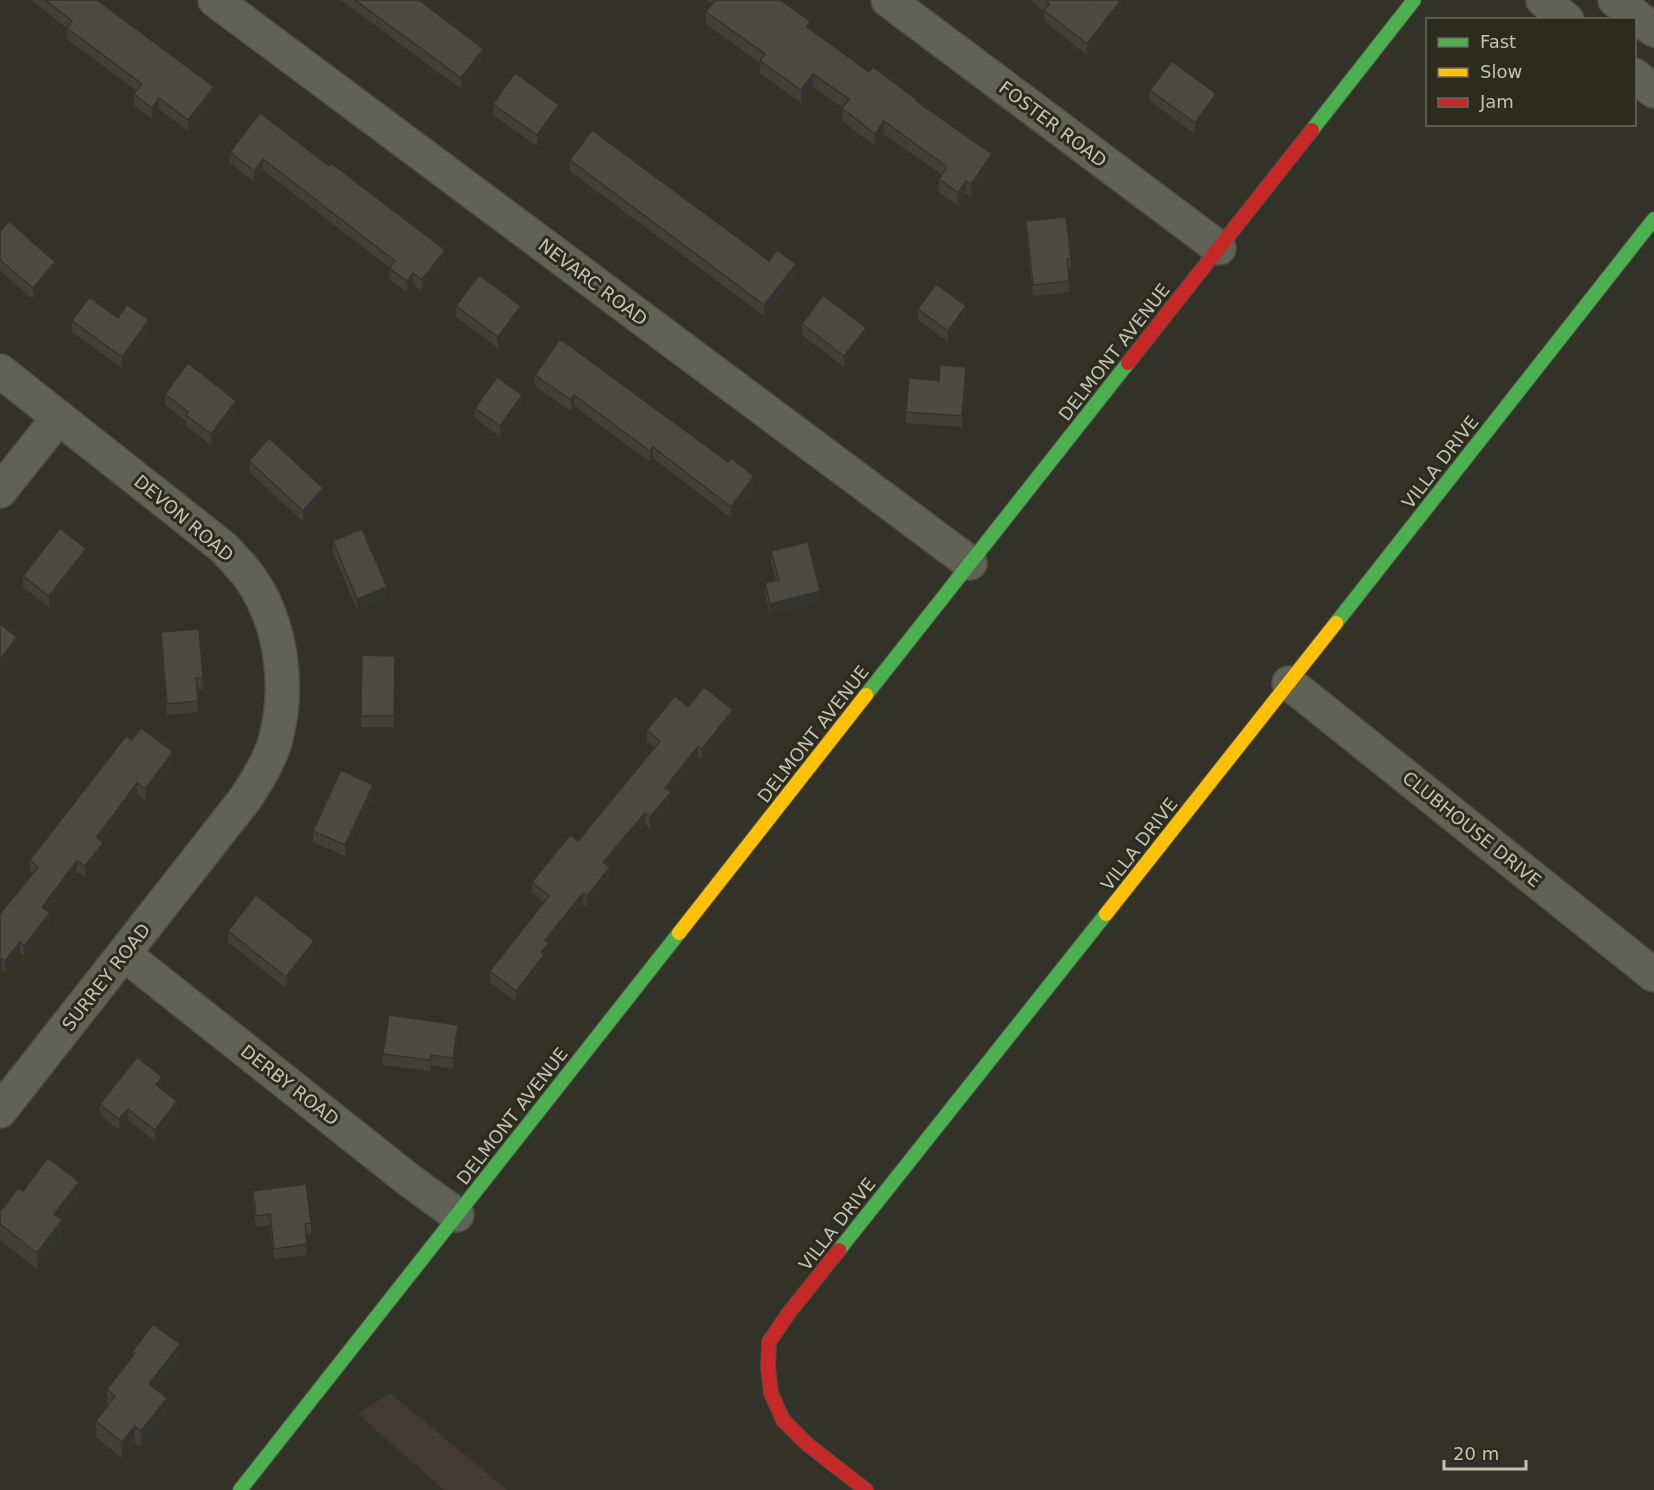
<svg xmlns="http://www.w3.org/2000/svg" width="1654" height="1490" font-family="'DejaVu Sans',sans-serif">
	<style>
		.green { fill: #443a33 }
		.lines { fill: none; stroke-linecap: round; stroke-linejoin: round }
		.street-casing { stroke: #4d4d46; stroke-width: 36 }
		.fast-casing { stroke: #4d4d46; stroke-width: 16 }
		.slow-casing { stroke: #4d4d46; stroke-width: 16 }
		.jam-casing { stroke: #4d4d46; stroke-width: 16 }
		.street { stroke: #606157; stroke-width: 33 }
		.fast { stroke: #4caf50; stroke-width: 14 }
		.slow { stroke: #ffc107; stroke-width: 14 }
		.jam { stroke: #c62828; stroke-width: 14 }
		.wall { fill: #404039 }
		.shaded-wall { fill: #34342e }
		.building { fill: #4b4b42; stroke: #34342e; stroke-width: 1.5 }
		.labels { text-anchor: middle; dominant-baseline: central; stroke-width: 6; stroke-linejoin: round; paint-order: stroke }
		.street-label { font-size: 18px; fill: #c2c3b2; stroke: #2b2c1d }
	</style>
	<rect width="100%" height="100%" fill="#323228"/>
	<path class="green" d="M390,1393L507,1490H444L358,1414Z"/>
	<g class="lines">
		<g class="street-casing">
			<path id="street" d="M215,0L970,563
				M888,0L1219,248
				M1543,0L1567,20
				M1615,0L1654,30
				M1634,75L1654,91
				M0,371L224,548C232,557 241,566 248,575C282,621 290,688 275,742C269,762 257,781 245,799L0,1111
				M0,491L59,417
				M1289,683L1654,975
				M124,954L409,1180L457,1215"/>
		</g>
		<g class="fast-casing">
			<path id="fast" d="M1312,130L1414,0
				M1336,623L1654,219
				M866,695L1128,363
				M839,1250L1106,914
				M240,1490L679,933"/>
		</g>
		<g class="slow-casing">
			<path id="slow" d="M1106,914L1336,623
				M679,933L866,695"/>
		</g>
		<g class="jam-casing">
			<path id="jam" d="M1128,363L1312,130
				M839,1250L788,1314L769,1342L768,1368L771,1393L783,1420L807,1444L866,1490"/>
		</g>
		<use href="#street" class="street"/>
		<use href="#fast" class="fast"/>
		<use href="#slow" class="slow"/>
		<use href="#jam" class="jam"/>
	</g>
	<path class="wall" d="M31,0H97L214,98L188,131L159,109L152,119L134,105V94L137,91L67,39V28Z
		M341,0H419L483,60L461,89Z
		M706,0H780L810,29L869,72L917,102L992,167L971,196L966,193L958,206L939,192V179L942,175L884,134L875,146L842,121L843,108L813,87L801,103L760,73V63L706,24V12L712,4Z
		M1030,0H1092L1121,11L1087,55L1044,21V11Z
		M1150,90L1216,105L1195,134L1150,101Z
		M493,104L559,116L537,146L493,115Z
		M260,113L445,261L422,291L413,284L407,292L389,279L390,268L263,170L254,182L230,163V152Z
		M570,160L769,261L796,275L764,316L570,171Z
		M1026,221L1071,259V269H1068L1069,292L1033,296L1026,232Z
		M0,232L55,273L33,299L0,271Z
		M456,306L521,317L498,348L456,317Z
		M918,309L966,317L948,342L918,320Z
		M118,318L149,331L122,368L72,332V321Z
		M802,324L866,338L844,367L802,335Z
		M535,375L754,487L731,518L653,458L650,462L574,406L571,411L535,386Z
		M966,378L962,427L906,423V412L939,381Z
		M165,394L236,412L211,445L186,426V421L165,405Z
		M522,406L500,437L475,418V408Z
		M249,461L323,499L303,521L249,472Z
		M333,541L387,598L357,610L333,552Z
		M771,551L820,602L770,615L765,594V583L776,581L771,562Z
		M86,560L49,607L23,587V576Z
		M161,632L203,678V689H197L198,712L167,715L161,643Z
		M395,656L394,727H361V716Z
		M688,707L733,721L702,760L698,757L671,792V803L650,828L645,824L609,866L610,878L587,907L583,904L549,946V954L544,959V966L516,1002L490,982V971L544,902L532,893V882L578,841L655,748L647,741V730Z
		M132,740L173,763L145,800L137,794L102,841L103,853L85,877L77,872L47,911L50,924L24,956L20,953L5,972L2,970L0,914L33,873L30,871V860Z
		M373,796L345,856L313,842V831Z
		M228,931L314,952L286,988L228,942Z
		M458,1036L453,1069L431,1065L430,1071L383,1065V1054Z
		M162,1088V1089L177,1112L155,1141L128,1120L119,1130L100,1115V1104Z
		M23,1191L79,1198L62,1221V1236L37,1269L0,1240V1212Z
		M253,1191L311,1223V1234H306L307,1255L274,1259L270,1225L256,1227L253,1202Z
		M133,1351L180,1361L156,1390L167,1414L141,1447L135,1443L122,1458L96,1437V1421L107,1406V1389L133,1355Z"/>
	<path class="shaded-wall" d="M1121,0V11L1087,55V44Z
		M483,49V60L461,89V78Z
		M813,74V87L801,103V90Z
		M214,87V98L188,131V120Z
		M1216,94V105L1195,134V123Z
		M159,98V109L152,119V108Z
		M559,105V116L537,146V135Z
		M884,121V134L875,146V134Z
		M992,154V167L971,196V184Z
		M263,159V170L254,182V171Z
		M966,181V193L958,206V193Z
		M445,250V261L422,291V280Z
		M55,262V273L33,299V288Z
		M796,264V275L764,316V305Z
		M413,273V284L407,292V281Z
		M521,306V317L498,348V337Z
		M966,306V317L948,342V331Z
		M149,320V331L122,368V357Z
		M866,328V338L844,367V356Z
		M966,367V378L962,427V416Z
		M522,395V406L500,437V426Z
		M574,395V406L571,411V400Z
		M236,401V412L211,445V434Z
		M653,447V458L650,462V451Z
		M754,476V487L731,518V507Z
		M323,488V499L303,521V511Z
		M86,549V560L49,607V596Z
		M387,587V598L357,610V599Z
		M820,591V602L770,615V604Z
		M17,637V647L0,671V660Z
		M733,710V721L702,760V749Z
		M698,746V757L666,798L671,792V803L650,828V817L665,788Z
		M173,752V763L145,800V789Z
		M137,783V794L97,848V837Z
		M373,785V796L345,856V845Z
		M645,813V824L603,873V862Z
		M103,843V853L85,877V866Z
		M77,861V872L42,918V907Z
		M610,867V878L587,907V896Z
		M583,893V904L549,946V954L544,959V966L516,1002V991L545,940Z
		M50,913V924L24,956V946Z
		M314,941V952L286,988V977Z
		M20,942V953L5,972V961Z
		M2,959V970L0,972V961Z
		M458,1025V1036L453,1069V1058Z
		M162,1077V1088L156,1096V1085Z
		M177,1101V1112L155,1141V1130Z
		M128,1109V1120L119,1130V1119Z
		M79,1182V1198L62,1221V1236L37,1269V1253L54,1214Z
		M180,1344V1361L149,1400V1384Z
		M167,1398V1414L141,1447V1431Z
		M135,1426V1443L122,1458V1442Z"/>
	<path class="building" d="M45,0H97L214,87L188,120L159,98L152,108L134,94L142,84L67,28L72,21Z
		M355,0H419L483,49L461,78Z
		M715,0H780L810,21L807,27L869,72L873,67L917,100L916,101L992,154L971,184L966,181L958,193L939,179L947,167L884,121L875,134L842,108L849,99L813,74L801,90L760,61L765,54L706,12Z
		M1045,0H1092L1093,1L1094,0H1121L1087,44L1044,10L1049,4Z
		M1172,61L1216,94L1195,123L1150,90Z
		M515,73L559,105L537,135L493,104Z
		M260,113L329,166L331,163L445,250L422,280L413,273L407,281L389,268L395,261L263,159L254,171L230,152Z
		M592,130L769,261L777,250L796,264L764,305L570,160Z
		M1066,217L1071,259H1067L1069,281L1033,285L1026,221Z
		M9,221L55,262L33,288L0,260V232Z
		M479,275L521,306L498,337L456,306Z
		M936,284L966,306L948,331L918,309Z
		M823,295L866,328L844,356L802,324Z
		M89,297L118,318L127,305L149,320L122,357L72,321Z
		M560,339L728,462L731,458L754,476L731,507L653,447L650,451L574,395L571,400L535,375Z
		M188,363L236,401L211,434L186,415L188,412L165,394Z
		M940,365L966,367L962,416L906,412L909,378L939,381Z
		M497,377L522,395L500,426L475,408Z
		M269,438L323,488L303,511L249,461Z
		M60,528L86,549L49,596L23,576Z
		M362,529L387,587L357,599L333,541Z
		M808,542L820,591L770,604L765,583L779,580L771,551Z
		M0,624L17,637L0,660Z
		M199,629L203,678H196L198,701L167,704L161,632Z
		M362,655L395,656L394,716H361Z
		M704,687L733,710L702,749L698,746L665,788L671,792L650,817L645,813L603,862L610,867L587,896L583,893L545,940L549,943L541,952L544,955L516,991L490,971L549,896L532,882L570,835L578,841L660,741L647,730L675,696L688,707Z
		M141,728L173,752L145,789L137,783L97,837L103,843L85,866L77,861L42,907L50,913L24,946L20,942L5,961L2,959L0,961V914L38,867L30,860L126,736L132,740Z
		M341,770L373,785L345,845L313,831Z
		M256,895L314,941L286,977L228,931Z
		M389,1015L458,1025L453,1058L431,1055L430,1060L383,1054Z
		M137,1057L162,1077L156,1085L177,1101L155,1130L128,1109L119,1119L100,1104Z
		M48,1158L79,1182L54,1214L62,1220L37,1253L0,1224V1212L18,1188L23,1191Z
		M306,1184L311,1223L305,1224L307,1244L274,1249L270,1214L256,1216L253,1191Z
		M153,1324L180,1344L149,1384L167,1398L141,1431L135,1426L122,1442L96,1421L115,1396L107,1389L135,1353L133,1351Z"/>
	<g class="labels">
		<g class="street-label">
			<text transform="translate(1053 124) rotate(37)">FOSTER ROAD</text>
			<text transform="translate(593 282) rotate(37)">NEVARC ROAD</text>
			<text transform="translate(1114 352) rotate(-52)">DELMONT AVENUE</text>
			<text transform="translate(1440 462) rotate(-52)">VILLA DRIVE</text>
			<text transform="translate(184 518) rotate(40)">DEVON ROAD</text>
			<text transform="translate(813 734) rotate(-52)">DELMONT AVENUE</text>
			<text transform="translate(1472 829) rotate(39)">CLUBHOUSE DRIVE</text>
			<text transform="translate(1139 844) rotate(-52)">VILLA DRIVE</text>
			<text transform="translate(106 977) rotate(-52)">SURREY ROAD</text>
			<text transform="translate(290 1085) rotate(38)">DERBY ROAD</text>
			<text transform="translate(512 1116) rotate(-52)">DELMONT AVENUE</text>
			<text transform="translate(837 1224) rotate(-52)">VILLA DRIVE</text>
		</g>
	</g>
	<rect x="1426" y="18" width="210" height="108" fill="#2b2c1d" stroke="#676859" stroke-width="1.5"/>
	<rect x="1438" y="38" width="30" height="9" fill="#4caf50" stroke="#676859" stroke-width="1.5"/>
	<text x="1480" y="48" font-size="18" fill="#c2c3b2">Fast</text>
	<rect x="1438" y="68" width="30" height="9" fill="#ffc107" stroke="#676859" stroke-width="1.5"/>
	<text x="1480" y="78" font-size="18" fill="#c2c3b2">Slow</text>
	<rect x="1438" y="98" width="30" height="9" fill="#c62828" stroke="#676859" stroke-width="1.5"/>
	<text x="1480" y="108" font-size="18" fill="#c2c3b2">Jam</text>
	<path d="M1444 1460v9h82v-9" fill="none" stroke="#c2c3b2" stroke-width="3"/>
	<text x="1453" y="1460" font-size="18" fill="#c2c3b2" stroke="#2b2c1d" stroke-width="4.5" paint-order="stroke">20 m</text>
</svg>
